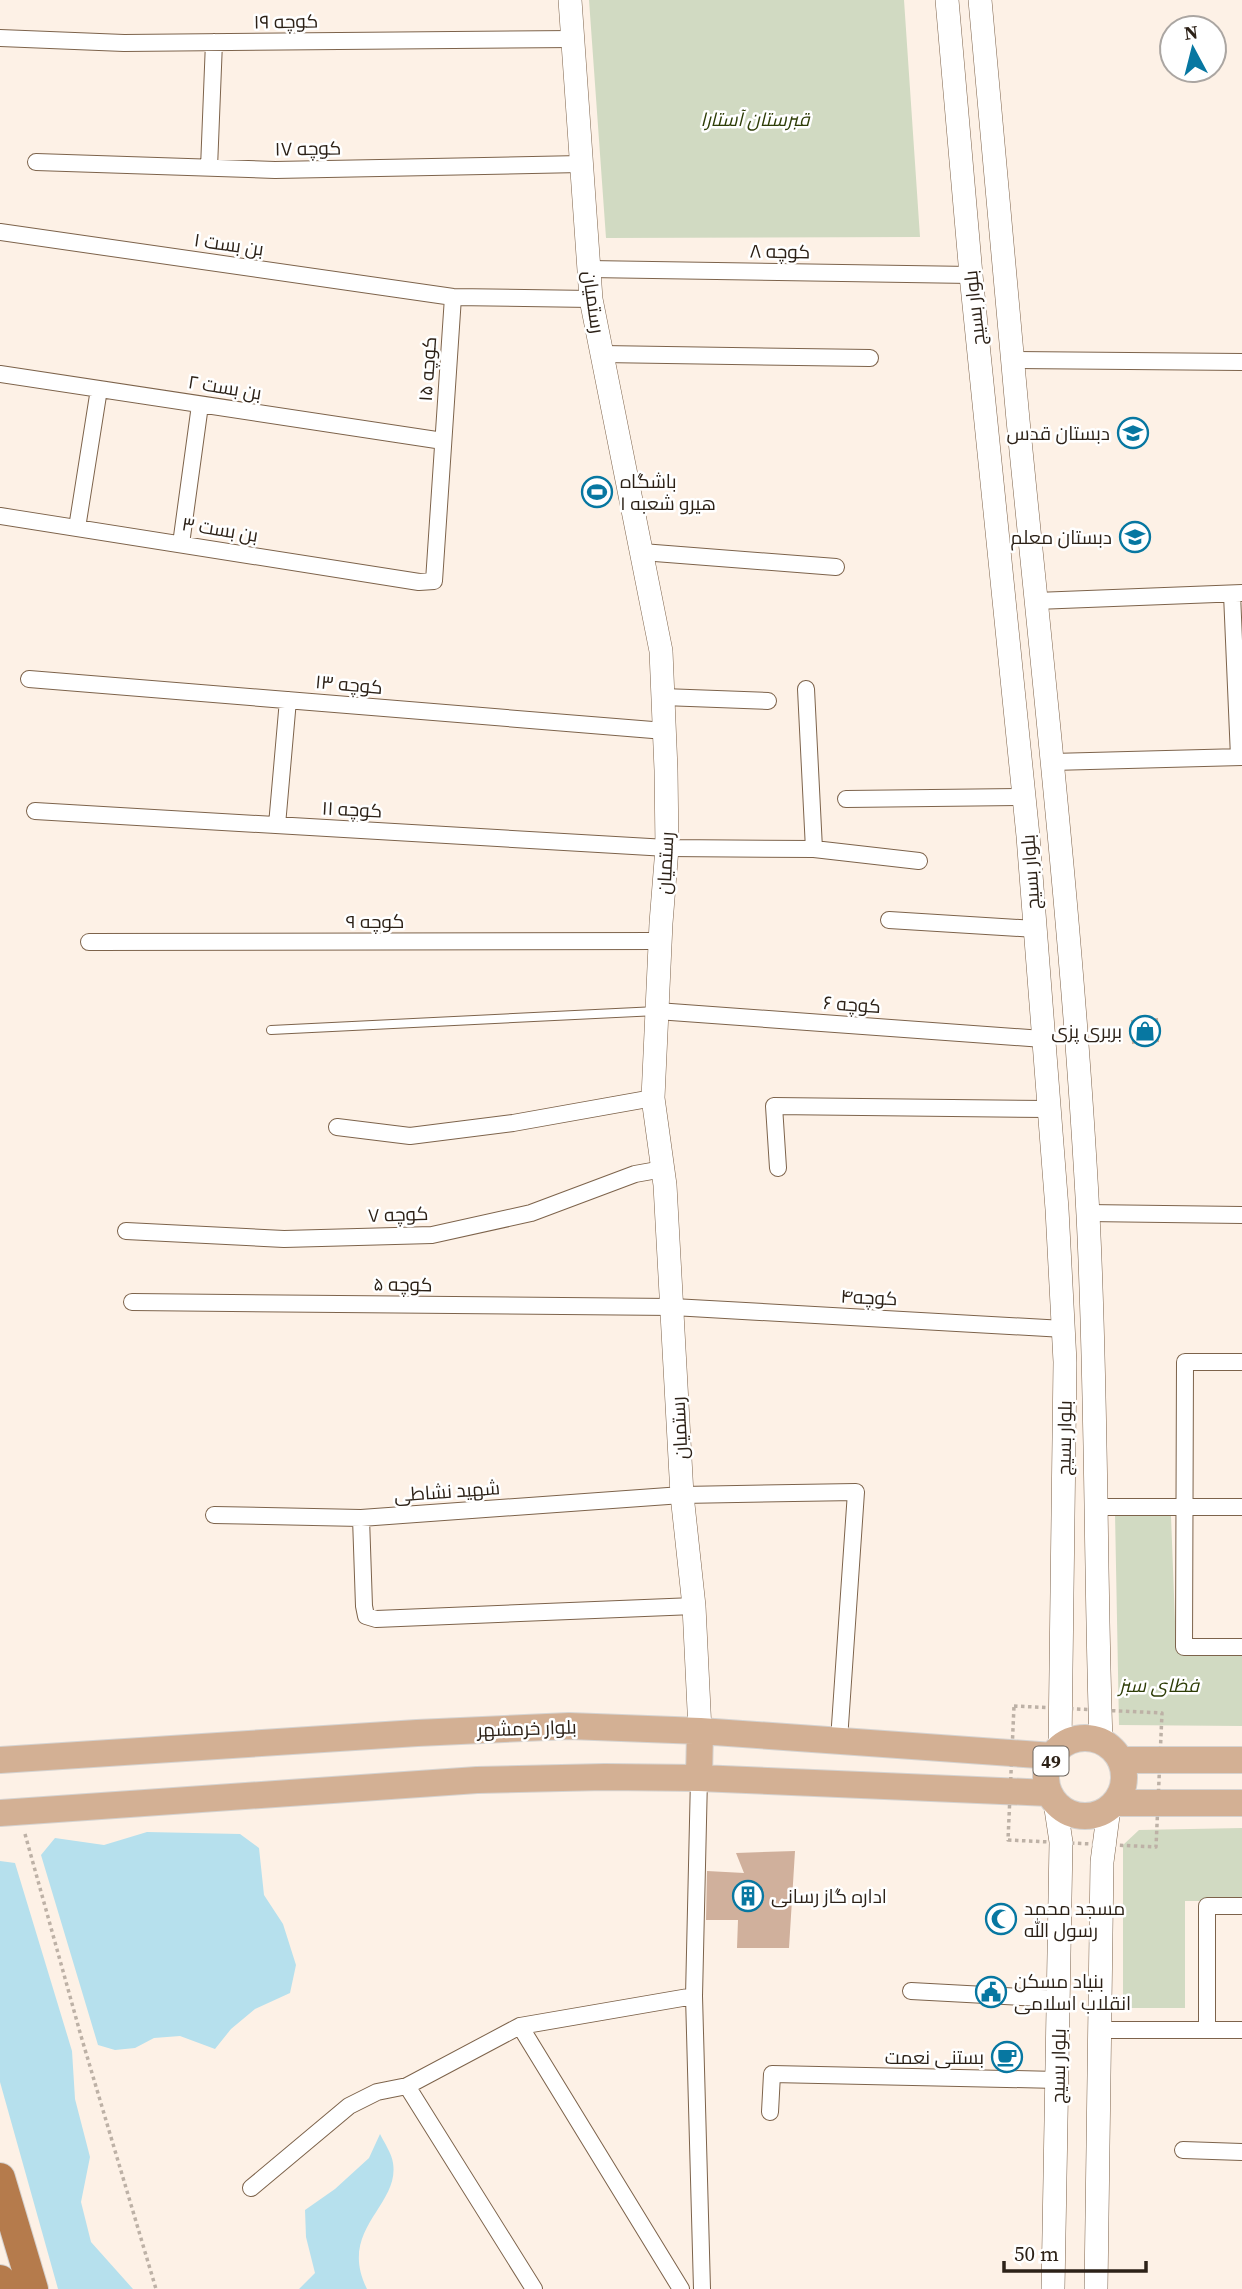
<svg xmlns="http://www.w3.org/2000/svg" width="1242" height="2289" font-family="'Source Serif 4',Cairo,serif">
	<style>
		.green { fill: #d1dac2 }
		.water { fill: #b6e0ed }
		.building { fill: #d0b09c }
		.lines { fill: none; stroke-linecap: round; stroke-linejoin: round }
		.lane-casing { stroke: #7d634b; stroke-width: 10 }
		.street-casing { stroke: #7d634b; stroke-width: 18 }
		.secondary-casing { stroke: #7d634b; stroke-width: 24 }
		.primary-casing { stroke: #d5d3d1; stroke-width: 28 }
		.highway-casing { stroke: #d5d3d1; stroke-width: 32 }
		.path { stroke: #bdb1a6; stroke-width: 3.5; stroke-dasharray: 3.5 3.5; stroke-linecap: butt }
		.lane { stroke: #fff; stroke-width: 8 }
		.street { stroke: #fff; stroke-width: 16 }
		.secondary { stroke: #fff; stroke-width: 23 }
		.primary { stroke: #d3b094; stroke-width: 26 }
		.highway { stroke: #b57b4c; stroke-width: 30 }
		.labels { text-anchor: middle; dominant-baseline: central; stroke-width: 5; stroke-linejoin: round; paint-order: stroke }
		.shield { fill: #fff; stroke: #6b645d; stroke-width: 2 }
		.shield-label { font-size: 18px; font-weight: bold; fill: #2c2117 }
		.street-label { font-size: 19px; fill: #2c2117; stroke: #fff }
		.park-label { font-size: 19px; font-style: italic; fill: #2e3d07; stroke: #fff }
		.poi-label { font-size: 19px; fill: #2c2117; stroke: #fff; text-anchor: end }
	</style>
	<rect width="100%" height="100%" fill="#fdf1e6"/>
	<path class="green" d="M589,0H904L920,237L606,238Z
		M1115,1513L1171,1516L1176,1648L1242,1654V1726L1119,1725Z
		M1242,1828V1901H1185V2008H1123V1845L1139,1830Z"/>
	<path class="water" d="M147,1832L240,1834L259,1848L264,1895L283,1924L296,1965L290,1993L255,2009L231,2029L215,2049L180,2036L154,2038L135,2048L115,2050L98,2045L41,1855L55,1838L104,1845Z
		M0,1861L15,1863L72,2051L75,2099L90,2157L81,2202L91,2242L133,2289H58L0,2082Z
		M380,2134C384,2142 392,2154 393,2163C400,2206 337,2229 367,2289H299L315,2273L306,2237L305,2210L335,2189L369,2158Z"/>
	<path class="building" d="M1158,1018L1159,1042L1132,1044L1131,1020Z
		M795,1851L789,1948H737L738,1920H706L707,1871L744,1873L736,1853Z"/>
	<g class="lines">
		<g class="lane-casing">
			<path id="lane" d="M271,1030L657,1011"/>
		</g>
		<g class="street-casing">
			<path id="street" d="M0,38L124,43L573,39
				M36,162L275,170L581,164
				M209,168L214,42
				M0,232L453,297L591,299
				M589,269L971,275
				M602,354L870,358
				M1012,360L1242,362
				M0,374L443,441
				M0,516L419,582L434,581L453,297
				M77,528L99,389
				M181,544L200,405
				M642,552L836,567
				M1232,594L1239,757
				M1036,601L1242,593
				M29,679L665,731
				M806,689L814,849
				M663,697L768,701
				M1052,762L1242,757
				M846,799L1024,797
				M35,811L667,848L814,849L919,861
				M277,825L288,700
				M889,920L1035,929
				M89,942L660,941
				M657,1011L1043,1039
				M337,1127L410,1136L513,1123L653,1098
				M778,1168L774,1106L1049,1109
				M1087,1213L1242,1215
				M126,1231L284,1239L432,1235L531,1213L635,1174L663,1169
				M132,1302L673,1307L1064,1329
				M1242,1362H1185L1184,1647H1242
				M1097,1507H1242
				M214,1515L361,1518L682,1495L856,1492L839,1740
				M361,1518L364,1606L366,1616L376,1619L694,1606
				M699,1778L694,1996L702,2289
				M911,1991L1060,1999
				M520,2026L681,2289
				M1100,2030H1207V1906H1242
				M1207,2030H1242
				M407,2086L534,2289
				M770,2112L772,2074L1058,2080
				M1183,2150L1242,2152
				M251,2188L349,2106L377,2092L407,2086L520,2026L694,1996"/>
		</g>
		<g class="secondary-casing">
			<path id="secondary" d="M570,0L591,299L661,651L666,770L667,848L661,923L653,1098L665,1185L682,1495L694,1606L700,1731
				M947,0L971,275L1028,836L1057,1209L1065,1362L1060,1747
				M980,0C992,140 1004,280 1018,420C1044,684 1074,949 1088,1215C1097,1391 1095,1566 1101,1741
				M1053,2289L1061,1842L1055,1802
				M1096,2289L1102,1862L1109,1808"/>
		</g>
		<g class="primary-casing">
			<path id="primary" d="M1046 1777a39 39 0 1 1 78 0a39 39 0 1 1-78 0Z
				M0,1760L417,1733L569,1726L700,1731L1053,1756
				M1121,1760H1242
				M699,1778L700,1731
				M1114,1803H1242
				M0,1813L477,1780L605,1777L699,1778L1049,1793"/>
		</g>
		<g class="highway-casing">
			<path id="highway" d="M0,2178L33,2289
				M0,2280L3,2289"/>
		</g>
		<path class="path" d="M1014,1706L1162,1713L1156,1847L1008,1840Z
			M25,1834L81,2036L156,2289"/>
		<use href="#lane" class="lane"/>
		<use href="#street" class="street"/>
		<use href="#secondary" class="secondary"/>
		<use href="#primary" class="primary"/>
		<use href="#highway" class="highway"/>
	</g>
	<defs>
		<g id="school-ring" transform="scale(1.575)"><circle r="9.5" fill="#fff" stroke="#0777a1" stroke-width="1.5"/><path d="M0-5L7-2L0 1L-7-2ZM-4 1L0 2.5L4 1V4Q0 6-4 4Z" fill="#0777a1"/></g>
		<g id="stadium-ring" transform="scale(1.575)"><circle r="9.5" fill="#fff" stroke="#0777a1" stroke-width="1.5"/><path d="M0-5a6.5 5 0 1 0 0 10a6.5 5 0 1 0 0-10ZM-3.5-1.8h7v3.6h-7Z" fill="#0777a1"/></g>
		<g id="shop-ring" transform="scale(1.575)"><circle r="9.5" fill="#fff" stroke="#0777a1" stroke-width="1.5"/><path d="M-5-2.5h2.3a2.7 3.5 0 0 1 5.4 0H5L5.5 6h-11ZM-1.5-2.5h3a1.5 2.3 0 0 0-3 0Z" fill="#0777a1"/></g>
		<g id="building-ring" transform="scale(1.575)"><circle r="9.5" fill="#fff" stroke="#0777a1" stroke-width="1.5"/><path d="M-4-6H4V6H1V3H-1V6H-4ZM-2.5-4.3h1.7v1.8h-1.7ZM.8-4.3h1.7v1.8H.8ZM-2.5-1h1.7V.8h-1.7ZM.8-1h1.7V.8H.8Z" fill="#0777a1"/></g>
		<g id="mosque-ring" transform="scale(1.575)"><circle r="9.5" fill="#fff" stroke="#0777a1" stroke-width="1.5"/><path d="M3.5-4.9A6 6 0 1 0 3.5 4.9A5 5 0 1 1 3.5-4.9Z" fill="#0777a1"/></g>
		<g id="civic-ring" transform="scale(1.575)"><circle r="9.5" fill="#fff" stroke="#0777a1" stroke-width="1.5"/><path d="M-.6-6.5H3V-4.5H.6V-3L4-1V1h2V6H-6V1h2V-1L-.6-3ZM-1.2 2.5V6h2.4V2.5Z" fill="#0777a1"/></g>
		<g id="cafe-ring" transform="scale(1.575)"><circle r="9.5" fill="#fff" stroke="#0777a1" stroke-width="1.5"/><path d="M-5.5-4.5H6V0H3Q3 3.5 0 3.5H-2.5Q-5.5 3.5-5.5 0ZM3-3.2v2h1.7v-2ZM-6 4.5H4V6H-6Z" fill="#0777a1"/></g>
	</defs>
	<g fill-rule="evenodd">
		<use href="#school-ring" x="1133" y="433"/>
		<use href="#stadium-ring" x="597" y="492"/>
		<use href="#school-ring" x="1135" y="537"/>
		<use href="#shop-ring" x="1145" y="1031"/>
		<use href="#building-ring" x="748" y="1896"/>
		<use href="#mosque-ring" x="1001" y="1919"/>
		<use href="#civic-ring" x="991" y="1992"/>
		<use href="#cafe-ring" x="1007" y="2057"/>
	</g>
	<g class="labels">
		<rect class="shield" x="1033.5" y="1746.5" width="35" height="29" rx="5"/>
		<g class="shield-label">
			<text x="1051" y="1761">49</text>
		</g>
		<g class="street-label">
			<text transform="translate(286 21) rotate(-1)">کوچه ۱۹</text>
			<text transform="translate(308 148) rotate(-1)">کوچه ۱۷</text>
			<text transform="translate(229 244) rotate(8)">بن بست ۱</text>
			<text transform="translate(780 251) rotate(1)">کوچه ۸</text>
			<text transform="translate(594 302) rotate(82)">رستمیان</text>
			<text transform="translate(974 308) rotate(-96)">بلوار بسیج</text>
			<text transform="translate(427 369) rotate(-86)">کوچه ۱۵</text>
			<text transform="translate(225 387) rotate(9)">بن بست ۲</text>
			<text transform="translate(220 529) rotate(9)">بن بست ۳</text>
			<text transform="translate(349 684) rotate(5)">کوچه ۱۳</text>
			<text transform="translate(352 809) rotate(3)">کوچه ۱۱</text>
			<text transform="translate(665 863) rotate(-87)">رستمیان</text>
			<text transform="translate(1030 872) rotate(-94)">بلوار بسیج</text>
			<text x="375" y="921">کوچه ۹</text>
			<text transform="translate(852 1004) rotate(4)">کوچه ۶</text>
			<text transform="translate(398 1214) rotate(-2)">کوچه ۷</text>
			<text transform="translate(403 1284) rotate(1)">کوچه ۵</text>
			<text transform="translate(869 1297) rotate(3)">کوچه۴</text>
			<text transform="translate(679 1428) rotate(-93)">رستمیان</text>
			<text transform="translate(1064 1438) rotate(-89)">بلوار بسیج</text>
			<text transform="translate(447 1491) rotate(-4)">شهید نشاطی</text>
			<text transform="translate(527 1728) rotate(-2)">بلوار خرمشهر</text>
			<text transform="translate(1058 2066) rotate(-89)">بلوار بسیج</text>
		</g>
		<g class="park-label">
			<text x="755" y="119">قبرستان آستارا</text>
			<text x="1159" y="1685">فظای سبز</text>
		</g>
		<g class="poi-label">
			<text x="1110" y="433">دبستان قدس</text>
			<text x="620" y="481" text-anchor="start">باشگاه<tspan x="620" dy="22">هیرو شعبه ۱</tspan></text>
			<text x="1112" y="537">دبستان معلم</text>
			<text x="1122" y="1031">بربری پزی</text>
			<text x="771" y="1896" text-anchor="start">اداره گاز رسانی</text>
			<text x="1024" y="1908" text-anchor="start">مسجد محمد<tspan x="1024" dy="22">رسول الله</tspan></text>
			<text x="1014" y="1981" text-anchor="start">بنیاد مسکن<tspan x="1014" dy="22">انقلاب اسلامی</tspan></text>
			<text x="984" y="2057">بستنی نعمت</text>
		</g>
	</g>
	<g transform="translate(1193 49) rotate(353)"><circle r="33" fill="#ffffff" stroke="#aba6a2" stroke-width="2"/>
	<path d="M0-5L12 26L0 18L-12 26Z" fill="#0777a1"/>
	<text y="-10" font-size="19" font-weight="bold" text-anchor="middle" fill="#2c2117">N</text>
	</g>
	<path d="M1004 2261v10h142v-10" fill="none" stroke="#2c2117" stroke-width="3.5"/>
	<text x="1014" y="2261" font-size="21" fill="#2c2117" stroke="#ffffff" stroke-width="5" paint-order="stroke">50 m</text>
</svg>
